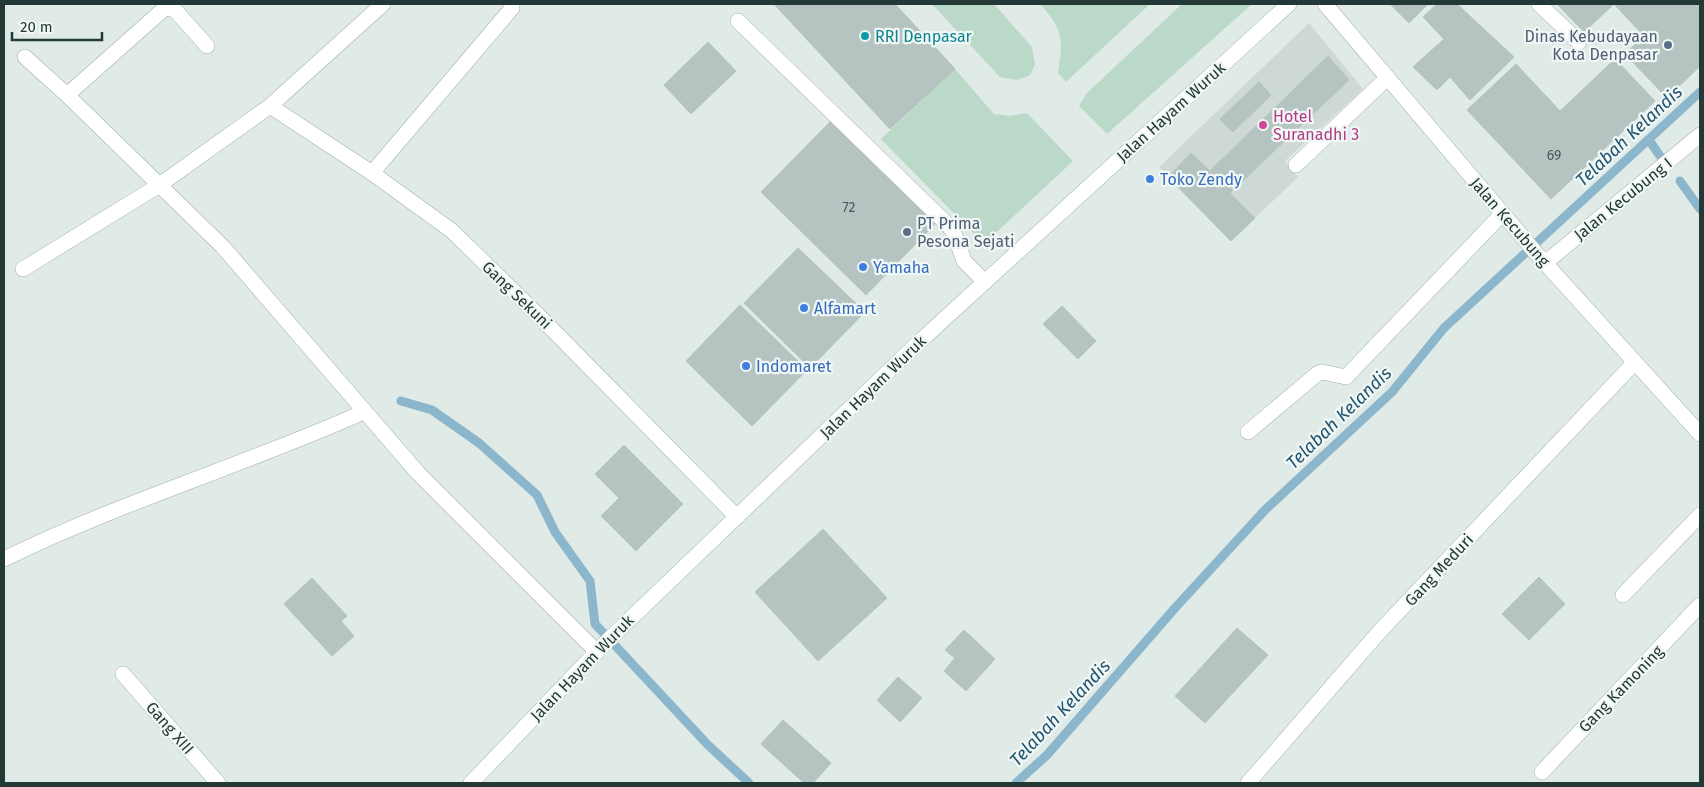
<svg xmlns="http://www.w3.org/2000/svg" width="1704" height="787" font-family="'Fira Sans',sans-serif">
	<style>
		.built { fill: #ced9d6 }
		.green { fill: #bad9c8 }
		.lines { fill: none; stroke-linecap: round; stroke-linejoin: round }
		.stream { stroke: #8bb6cb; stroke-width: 9 }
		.building { fill: #b6c4c1; stroke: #b3c3bf }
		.service-casing { stroke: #a3b1af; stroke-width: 16 }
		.minor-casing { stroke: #a3b1af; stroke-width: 16 }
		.tertiary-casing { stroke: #a3b1af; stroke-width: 16 }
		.secondary-casing { stroke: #a0b5b1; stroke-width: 16 }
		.service { stroke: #fff; stroke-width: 15 }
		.minor { stroke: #fff; stroke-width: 15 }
		.tertiary { stroke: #fff; stroke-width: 15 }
		.secondary { stroke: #fff; stroke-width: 15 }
		.culture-dot { fill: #0f9aa8; stroke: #f0f7f5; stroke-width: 2 }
		.service-dot { fill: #5c6f8a; stroke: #f0f7f5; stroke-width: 2 }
		.hotel-dot { fill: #d1479c; stroke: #f0f7f5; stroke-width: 2 }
		.shop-dot { fill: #3f7fe0; stroke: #f0f7f5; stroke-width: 2 }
		.labels { text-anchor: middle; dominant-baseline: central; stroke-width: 4.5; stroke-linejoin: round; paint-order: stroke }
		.number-label { font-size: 14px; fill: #475c5a }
		.culture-label { font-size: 16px; fill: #0d838f; stroke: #f0f7f5; text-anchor: start }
		.service-label { font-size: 16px; fill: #4e5e75; stroke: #f0f7f5; text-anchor: end }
		.street-label { font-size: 16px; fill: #223937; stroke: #f0f7f5 }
		.hotel-label { font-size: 16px; fill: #b23c85; stroke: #f0f7f5; text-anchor: start }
		.shop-label { font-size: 16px; fill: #366cbe; stroke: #f0f7f5; text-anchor: start }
		.water-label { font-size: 18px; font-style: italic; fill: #215470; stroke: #f0f7f5 }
	</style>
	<rect width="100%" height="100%" fill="#e0eae7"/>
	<path class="built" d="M1309,23L1363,89L1285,161L1298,177L1231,241L1159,167Z"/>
	<path class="green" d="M932,4H994L1032,47L1035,65L1029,76L1016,80L1000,77Z
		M1040,4H1150L1066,82L1058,73C1063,38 1064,31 1040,4Z
		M1182,4H1252L1107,134L1079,106L1087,93Z
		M955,69L994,114L1010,116L1027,113L1073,161L984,244L881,139Z"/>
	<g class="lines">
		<path class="stream" d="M1649,140L1660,156
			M1680,181L1700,209
			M401,401L432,410L479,443L537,495L555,532L590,581L595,624L708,745L749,783
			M1016,783L1047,755L1175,608L1265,510L1392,392L1444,328L1700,92"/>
	</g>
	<path class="building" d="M774,4H895L955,69L890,129Z
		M1390,4H1428L1409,23Z
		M1437,4H1457L1514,57L1470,100L1450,77L1437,90L1413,67L1444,39L1423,17Z
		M1557,4H1614L1584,32Z
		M1614,4H1700V66L1667,98L1625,54L1644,36Z
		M708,42L736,71L691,114L664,85Z
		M1328,56L1349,80L1230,193L1255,218L1231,241L1168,177L1191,153L1210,171Z
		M1615,59L1655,101L1551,199L1467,110L1516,64L1560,111Z
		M1259,82L1271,95L1233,132L1220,119Z
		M833,119L937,222L866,295L761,192Z
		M798,248L865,312L810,368L744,303Z
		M740,305L807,370L752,426L686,361Z
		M1062,306L1096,341L1078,359L1043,324Z
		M624,445L683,504L636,551L601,516L619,498L595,474Z
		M823,529L887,598L818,661L755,592Z
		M1539,577L1565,604L1529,640L1502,614Z
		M312,578L347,616L341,621L354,636L332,656L284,604Z
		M1237,628L1268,655L1205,723L1175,696Z
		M964,630L995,659L966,691L944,671L955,658L945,650Z
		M898,677L922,698L900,722L877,700Z
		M783,720L831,763L813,783H804L761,744Z"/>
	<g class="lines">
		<g class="service-casing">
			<path id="service" d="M1539,4L1579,42
				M738,21L947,224L954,233L964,261L985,282"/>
		</g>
		<g class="minor-casing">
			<path id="minor" d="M25,57L67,95L223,247L418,473L597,652
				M67,95L165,8L175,10L207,46
				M270,106L372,173L452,231L539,316L737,517
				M1296,165L1387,78
				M372,173L512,8
				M1545,263L1700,135
				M23,269L158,186L270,106L383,4
				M1248,432L1317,374L1322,372L1346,377L1502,214
				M4,559C118,503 241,466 357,415
				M1623,595L1700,515
				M123,674L218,783
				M1542,772L1700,605
				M1248,783L1380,631L1635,362"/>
		</g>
		<g class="tertiary-casing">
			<path id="tertiary" d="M1325,4L1536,253L1700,434"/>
		</g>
		<g class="secondary-casing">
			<path id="secondary" d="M471,783L603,645L918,343L1289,4"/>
		</g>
		<use href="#service" class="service"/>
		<use href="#minor" class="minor"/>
		<use href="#tertiary" class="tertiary"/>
		<use href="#secondary" class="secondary"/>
	</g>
	<circle class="culture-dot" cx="865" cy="36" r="5"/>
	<g class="service-dot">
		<circle cx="1668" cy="45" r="5"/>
		<circle cx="907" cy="232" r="5"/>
	</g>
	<circle class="hotel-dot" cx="1263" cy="125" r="5"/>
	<g class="shop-dot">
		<circle cx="1150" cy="179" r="5"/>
		<circle cx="863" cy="267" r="5"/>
		<circle cx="804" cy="308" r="5"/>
		<circle cx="746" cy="366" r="5"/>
	</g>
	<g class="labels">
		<g class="number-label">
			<text x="1554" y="155">69</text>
			<text x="849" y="207">72</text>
		</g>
		<g class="culture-label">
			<text x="875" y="36">RRI Denpasar</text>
		</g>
		<g class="service-label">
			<text x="1658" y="36">Dinas Kebudayaan<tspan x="1658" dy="18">Kota Denpasar</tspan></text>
			<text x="917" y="223" text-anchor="start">PT Prima<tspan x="917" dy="18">Pesona Sejati</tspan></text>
		</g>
		<g class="street-label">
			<text transform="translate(1171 112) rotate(-42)">Jalan Hayam Wuruk</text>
			<text transform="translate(1623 199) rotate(-39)">Jalan Kecubung I</text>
			<text transform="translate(1510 222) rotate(49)">Jalan Kecubung</text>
			<text transform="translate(517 295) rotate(44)">Gang Sekuni</text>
			<text transform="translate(873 387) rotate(-44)">Jalan Hayam Wuruk</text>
			<text transform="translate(1439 570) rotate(-47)">Gang Meduri</text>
			<text transform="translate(582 668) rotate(-46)">Jalan Hayam Wuruk</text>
			<text transform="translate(1621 689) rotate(-46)">Gang Kamoning</text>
			<text transform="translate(170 728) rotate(49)">Gang XIII</text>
		</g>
		<g class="hotel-label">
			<text x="1273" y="116">Hotel<tspan x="1273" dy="18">Suranadhi 3</tspan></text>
		</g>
		<g class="shop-label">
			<text x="1160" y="179">Toko Zendy</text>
			<text x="873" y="267">Yamaha</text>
			<text x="814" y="308">Alfamart</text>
			<text x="756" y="366">Indomaret</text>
		</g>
		<g class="water-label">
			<text transform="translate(1629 136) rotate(-43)">Telabah Kelandis</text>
			<text transform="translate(1339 418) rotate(-44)">Telabah Kelandis</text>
			<text transform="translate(1060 713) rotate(-47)">Telabah Kelandis</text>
		</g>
	</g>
	<rect width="1704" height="787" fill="none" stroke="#223937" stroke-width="10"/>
	<path d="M12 32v8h90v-8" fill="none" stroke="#223937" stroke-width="2.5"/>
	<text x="20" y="32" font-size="15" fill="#223937" stroke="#f0f7f5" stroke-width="4" paint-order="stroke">20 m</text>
</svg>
